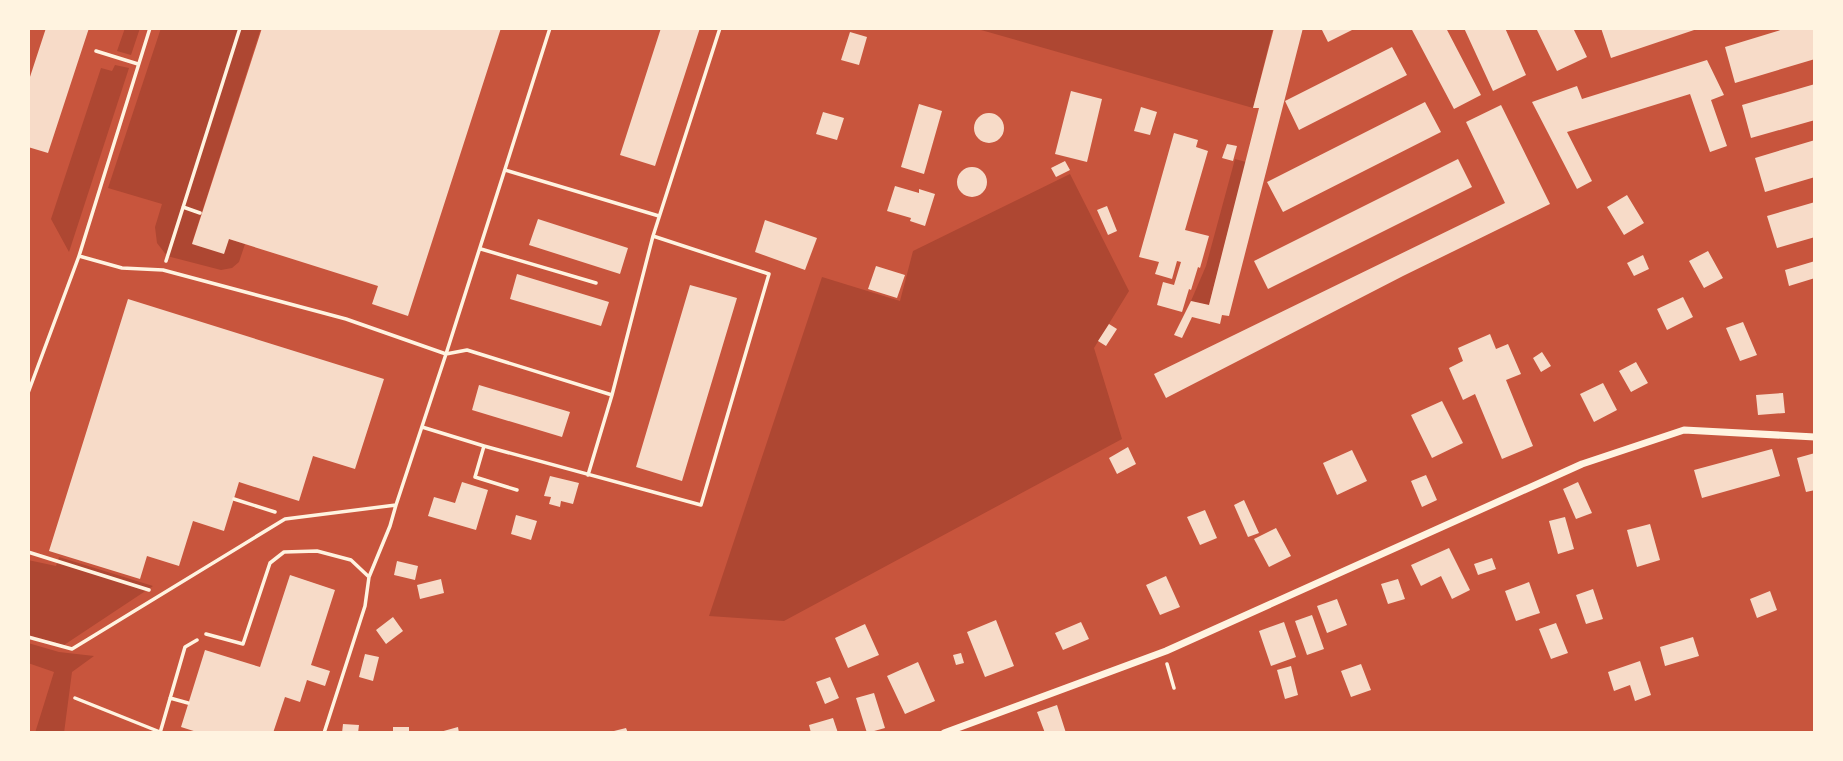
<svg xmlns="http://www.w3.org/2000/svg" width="1843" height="761" font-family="'Open Sans',sans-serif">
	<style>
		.green { fill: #ae4732 }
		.building { fill: #f7dbc8 }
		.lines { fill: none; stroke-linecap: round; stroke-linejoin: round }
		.path { stroke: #fff3e0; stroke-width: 3.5 }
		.service { stroke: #fff3e0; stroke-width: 3.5 }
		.minor { stroke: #fff3e0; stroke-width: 7 }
	</style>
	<rect width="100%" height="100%" fill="#c8553d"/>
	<path class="green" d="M125,28H140L131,55L117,51Z
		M161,28H261L192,243L229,239L245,244L239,262L232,268L221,270L167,256L157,243L155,227L162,204L108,188Z
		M974,28H1273L1253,108Z
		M115,65L129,68L69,252L51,219L101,68L112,71Z
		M1235,159L1246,162L1209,305L1191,301L1206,266Z
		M1070,174L1129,291L1094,348L1122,439L784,621L709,616L822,277L900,301L913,251Z
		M59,557L153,586L64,645L28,635V560L56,566Z
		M28,643L59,652L94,656L72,672L64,733H35L54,672L28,663Z"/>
	<path class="building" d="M46,28H89L48,153L28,147V83Z
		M262,28H501L408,316L372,304L378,286L229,239L224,254L192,244Z
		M661,28H700L655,166L620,155Z
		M1274,28H1303L1229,316L1222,315L1220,324L1192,317L1182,338L1174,335L1191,301L1209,305L1259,108H1253Z
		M1321,28H1356L1328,42Z
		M1411,28H1446L1481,95L1454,109Z
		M1464,28H1505L1526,75L1493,91Z
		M1536,28H1573L1587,57L1557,71Z
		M1601,28H1700L1611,58Z
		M1787,28H1815V59L1735,83L1725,47Z
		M850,32L867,37L859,65L841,60Z
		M1392,47L1407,75L1299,130L1285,101Z
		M1707,60L1724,95L1711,100L1727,146L1710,152L1690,94L1567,132L1592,181L1577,189L1532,102L1577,86L1582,99Z
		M1815,84V120L1751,138L1742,105Z
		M1071,91L1102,99L1087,162L1055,154Z
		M1425,102L1441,132L1283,212L1267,182Z
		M919,104L942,111L924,174L901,167Z
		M1501,105L1550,204L1403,276L1166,398L1154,374L1505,203L1466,122Z
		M1141,107L1157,112L1150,135L1134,131Z
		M823,112L844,118L837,140L816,134Z
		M974 128a15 15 0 1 1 30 0a15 15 0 1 1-30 0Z
		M1174,133L1198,140L1196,147L1208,151L1185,230L1209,236L1200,268L1198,267L1191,290L1189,289L1182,312L1157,305L1163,282L1174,285L1181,262L1177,261L1172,279L1155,274L1159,262L1139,257Z
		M1815,140V177L1765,192L1755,158Z
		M1227,144L1237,146L1233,161L1222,158Z
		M1458,159L1472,187L1268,289L1254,261Z
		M1065,161L1070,170L1056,177L1051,168Z
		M957 182a15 15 0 1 1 30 0a15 15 0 1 1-30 0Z
		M895,186L919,193V189L935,194L925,226L910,221L911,218L887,211Z
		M1627,195L1644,223L1624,235L1607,207Z
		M1815,202V237L1777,248L1767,216Z
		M1107,206L1117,231L1108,235L1097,210Z
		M538,219L628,248L620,274L529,245Z
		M765,220L817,238L805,270L755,252Z
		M1708,251L1723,278L1704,288L1689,261Z
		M1643,255L1649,269L1634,276L1627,263Z
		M1815,261V278L1789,286L1785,270Z
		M876,266L905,275L897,298L868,289Z
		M517,274L609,302L601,326L510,299Z
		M690,285L737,298L682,481L636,467Z
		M1683,297L1693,317L1667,330L1657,309Z
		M128,299L384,379L355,469L313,456L299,501L239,482L224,531L193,521L179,566L147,556L140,579L49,551Z
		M1743,322L1757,355L1740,361L1726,328Z
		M1109,324L1117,329L1106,346L1098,341Z
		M1490,334L1496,349L1508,344L1521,374L1506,380L1533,446L1502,459L1475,394L1463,400L1449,368L1463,361L1458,348Z
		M1542,352L1551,366L1541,372L1533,358Z
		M1636,362L1648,383L1631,392L1619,371Z
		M1603,383L1617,410L1594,422L1580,394Z
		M479,385L570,412L562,437L472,410Z
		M1783,393L1785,413L1758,415L1756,395Z
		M1442,401L1463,443L1432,458L1411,415Z
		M1128,447L1136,464L1117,474L1109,458Z
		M1772,449L1780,476L1702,498L1694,470Z
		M1352,450L1367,481L1337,495L1323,463Z
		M1815,453V490L1806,492L1797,458Z
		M1426,475L1437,500L1422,507L1411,481Z
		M550,476L579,483L573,504L561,501L560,507L549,504L551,497L544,496Z
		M462,482L488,490L476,530L428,516L434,497L455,503Z
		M1578,482L1592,513L1576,519L1563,489Z
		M1244,500L1259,533L1248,537L1234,505Z
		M1205,510L1217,538L1200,545L1187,517Z
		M516,515L537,521L531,540L511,534Z
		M1565,517L1574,549L1558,554L1549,521Z
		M1650,524L1660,560L1637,567L1627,530Z
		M1276,528L1291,556L1269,567L1254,539Z
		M1449,548L1470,590L1452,599L1441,576L1421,586L1411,565Z
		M1492,558L1496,569L1478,575L1474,564Z
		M397,561L418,566L415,580L394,575Z
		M290,575L335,590L311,665L330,671L325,686L307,680L300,702L285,697L273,733H200L181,727L205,650L260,667Z
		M1166,576L1180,607L1160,615L1146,585Z
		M441,579L444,593L420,599L417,585Z
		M1398,579L1405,599L1388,604L1381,584Z
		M1529,582L1540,613L1516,621L1505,591Z
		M1593,589L1603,619L1586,624L1576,595Z
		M1770,591L1777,610L1757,618L1750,599Z
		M1337,599L1347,625L1327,633L1317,606Z
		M1312,615L1324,649L1307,655L1295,621Z
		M393,617L403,631L386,644L376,630Z
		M996,620L1014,666L985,677L967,632Z
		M1081,622L1089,639L1063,650L1055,633Z
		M1284,622L1296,657L1271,666L1259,631Z
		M1556,623L1568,653L1551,659L1539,629Z
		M865,624L879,655L848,668L835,638Z
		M1693,637L1699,656L1665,666L1660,647Z
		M961,653L964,663L956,665L953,655Z
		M365,654L379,657L373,681L359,677Z
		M1640,661L1651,695L1635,701L1630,685L1614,691L1608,672Z
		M918,662L935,701L905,714L887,676Z
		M1361,664L1371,690L1351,697L1341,671Z
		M1291,666L1298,695L1285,699L1277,670Z
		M830,677L839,698L825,704L816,682Z
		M874,693L885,728L867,733L856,698Z
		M1057,705L1066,733H1045L1037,712Z
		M833,718L838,733H811L809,725Z
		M343,724L359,725L358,733H342Z
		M393,727H409V733H393Z
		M458,727L459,733H440V732Z
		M626,728L628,733H610V732Z"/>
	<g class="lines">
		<path class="path" d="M183,207L200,213
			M166,261L240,28
			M234,499L275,512
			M28,552L149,590
			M1167,664L1174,688
			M75,698L160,732
			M170,698L188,703
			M160,733L185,647L197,640"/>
		<path class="service" d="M96,51L138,64
			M505,170L659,216
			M653,236L720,28
			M481,249L596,283
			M79,256L122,268L163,270L346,319L446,354L550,28
			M28,393L79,256L150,28
			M422,427L484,446L475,477L517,490
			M484,446L701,505L769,274L653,236L612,395L588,475
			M369,577L390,526L396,505
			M206,634L243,644L270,563L284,552L317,551L351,560L369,577L365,606L324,733
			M28,637L72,649L285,519L396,505L446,354L467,350L612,395"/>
		<path class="minor" d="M944,733L1166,651L1582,464L1684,430L1815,437"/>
	</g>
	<rect width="1843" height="761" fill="none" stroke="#fff3e0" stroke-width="60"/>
</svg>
